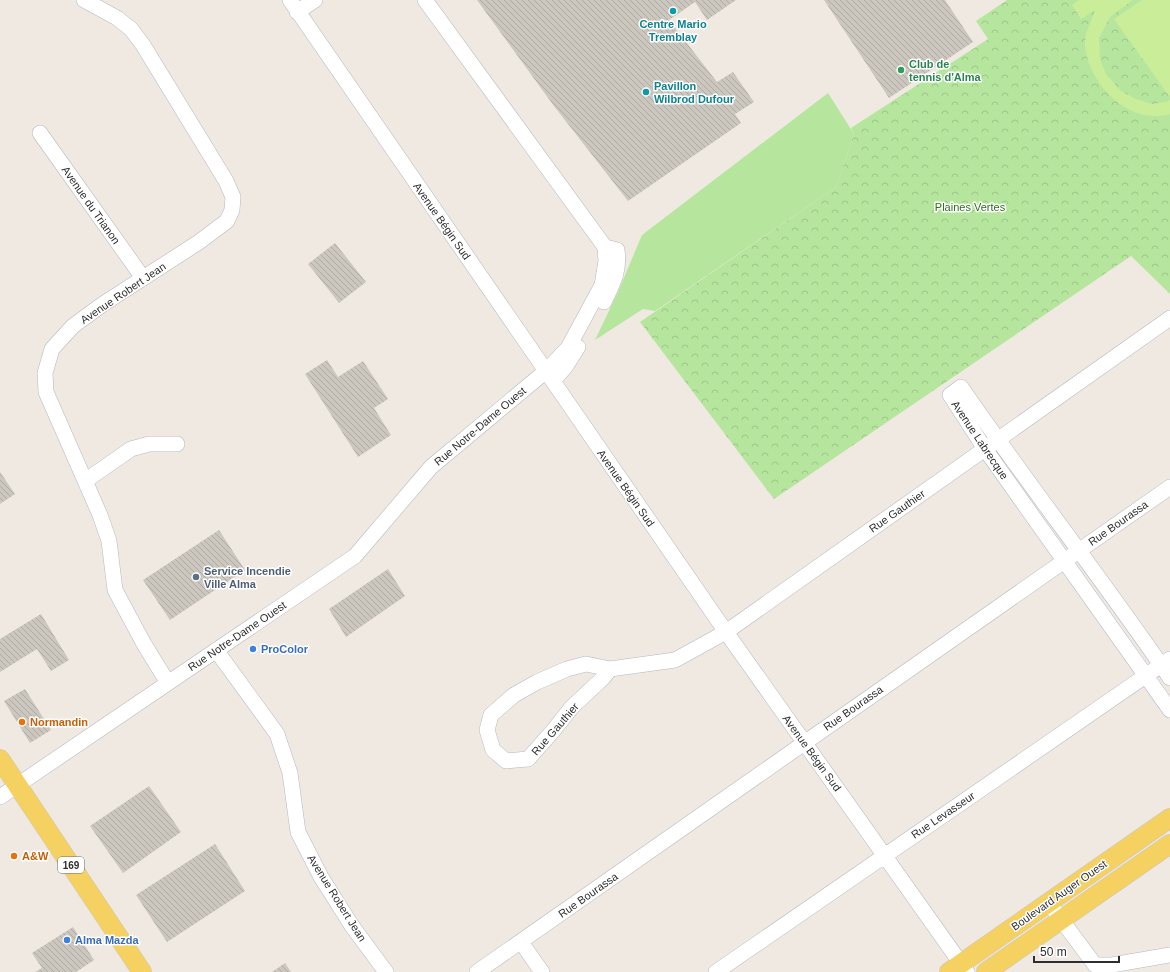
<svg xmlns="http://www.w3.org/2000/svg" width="1170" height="972" font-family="Helvetica,sans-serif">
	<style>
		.grass { fill: #b6e69d }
		.forest { fill: url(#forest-crowns) }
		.pitch { fill: #caed99 }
		.building { fill: url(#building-back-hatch) }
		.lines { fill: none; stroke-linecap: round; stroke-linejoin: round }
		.minor-casing { stroke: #b4b7c1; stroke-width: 16 }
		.major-casing { stroke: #c9c9c9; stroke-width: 20 }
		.minor { stroke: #fff; stroke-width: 15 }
		.major { stroke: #f4d161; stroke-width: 19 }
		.culture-dot { fill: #0f9aa8; stroke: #fff; stroke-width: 1.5 }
		.leisure-dot { fill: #2e9e5b; stroke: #fff; stroke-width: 1.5 }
		.service-dot { fill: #5c6f8a; stroke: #fff; stroke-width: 1.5 }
		.shop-dot { fill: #3f7fe0; stroke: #fff; stroke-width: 1.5 }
		.food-dot { fill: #e8710a; stroke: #fff; stroke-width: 1.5 }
		.labels { text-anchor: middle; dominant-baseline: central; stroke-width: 3; stroke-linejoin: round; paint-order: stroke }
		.shield { fill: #fff; stroke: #6d6d6d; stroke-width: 1 }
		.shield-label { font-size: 10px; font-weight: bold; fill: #2e2e2e }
		.culture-label { font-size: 11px; font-weight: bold; fill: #0d838f; stroke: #fff }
		.leisure-label { font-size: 11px; font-weight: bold; fill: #27864d; stroke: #fff; text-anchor: start }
		.street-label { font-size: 11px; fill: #2e2e2e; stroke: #fff }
		.park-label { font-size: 11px; fill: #2c6f1a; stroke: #fff }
		.service-label { font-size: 11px; font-weight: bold; fill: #4e5e75; stroke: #fff; text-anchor: start }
		.shop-label { font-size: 11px; font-weight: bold; fill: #366cbe; stroke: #fff; text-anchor: start }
		.food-label { font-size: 11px; font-weight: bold; fill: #c56008; stroke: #fff; text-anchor: start }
	</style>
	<defs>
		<pattern id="forest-crowns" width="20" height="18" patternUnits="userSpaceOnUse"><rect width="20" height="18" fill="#b6e69d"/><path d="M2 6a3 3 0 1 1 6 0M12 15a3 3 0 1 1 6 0" fill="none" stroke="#9dc688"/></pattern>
		<pattern id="building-back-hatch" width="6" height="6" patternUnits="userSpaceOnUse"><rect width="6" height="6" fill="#cbc7bf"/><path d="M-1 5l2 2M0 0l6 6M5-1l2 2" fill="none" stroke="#afaba4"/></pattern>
	</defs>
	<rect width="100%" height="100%" fill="#efe9e1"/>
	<path class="grass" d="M828,93L854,134L836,187L655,311L643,309L595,340L618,292L642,235Z"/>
	<path class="forest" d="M1007,0H1170V294L1131,256L774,499L640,322L836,187L854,134L851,128L988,39L976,21Z"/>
	<path class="pitch" d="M1079,0H1133L1110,17L1099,38L1100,59L1106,74L1121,91L1136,99L1152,104L1166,102L1170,100V114C1129,126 1088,84 1085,45C1084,34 1092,20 1095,10L1081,19L1072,5Z
		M1142,0H1170V95L1169,96L1114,19Z"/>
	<path class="building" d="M477,0H736L707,20L695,2L669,20L717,82L733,72L754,102L735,114L741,123L628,201L554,106Z
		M824,0H945L973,42L889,98Z
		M335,243L366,282L339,303L308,264Z
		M327,360L338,377L363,361L388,399L374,408L391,435L358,457L305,374Z
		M0,472L15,494L0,504Z
		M219,530L245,570L170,620L143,580Z
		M388,569L405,596L346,637L329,609Z
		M41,614L69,660L51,671L37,649L0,672V639Z
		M25,689L51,730L30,743L4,701Z
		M149,786L181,832L123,873L90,826Z
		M215,844L245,891L167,942L136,895Z
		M73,927L94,960L76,972H35L42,968L32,953Z
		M285,963L291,972H272Z"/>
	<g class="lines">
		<g class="minor-casing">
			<path id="minor" d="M84,0L117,18L131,29L143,45L226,181L233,197L232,210L227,221L199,242L103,304L73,326L52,349L45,373L46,392L100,515L109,541L115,590L144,644L168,683
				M290,0L726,632L967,972
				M297,12L315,0
				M40,133L143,278
				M604,302C613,283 620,271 617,250L605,247
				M553,381L566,366L578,347
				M85,481L131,449L149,444H177
				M216,650L277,734L290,773L298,832L321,877L352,926L386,972
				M610,669L603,678L572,707L552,732L528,759L506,761L493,750L487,730L491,715L514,695L537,682L567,669L586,664L610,669L675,660L726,632L1170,318
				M1170,678C1103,580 1029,486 961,387L950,395L985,449L1170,710
				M0,797L355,556L431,467L546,371L568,348L602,285L606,261L605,247L425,0
				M1048,902L1095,965H1112L1170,955
				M521,942L542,972
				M477,972L1170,487
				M716,972L1170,659"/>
		</g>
		<g class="major-casing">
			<path id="major" d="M0,759L142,972
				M949,972L1170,818
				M986,972L1170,844"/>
		</g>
		<use href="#minor" class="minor"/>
		<use href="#major" class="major"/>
	</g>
	<g class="culture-dot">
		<circle cx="673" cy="11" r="4"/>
		<circle cx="646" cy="92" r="4"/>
	</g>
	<circle class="leisure-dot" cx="901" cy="70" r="4"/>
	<circle class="service-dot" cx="196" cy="577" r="4"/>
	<g class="shop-dot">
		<circle cx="253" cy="649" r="4"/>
		<circle cx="67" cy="940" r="4"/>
	</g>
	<g class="food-dot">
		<circle cx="22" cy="722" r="4"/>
		<circle cx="14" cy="856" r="4"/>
	</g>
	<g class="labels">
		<rect class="shield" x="58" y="857" width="26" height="16" rx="3"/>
		<g class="shield-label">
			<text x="71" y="865">169</text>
		</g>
		<g class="culture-label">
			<text x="673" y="24">Centre Mario<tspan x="673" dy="13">Tremblay</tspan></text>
			<text x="654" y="86" text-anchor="start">Pavillon<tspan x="654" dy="13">Wilbrod Dufour</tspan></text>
		</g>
		<g class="leisure-label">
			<text x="909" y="64">Club de<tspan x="909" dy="13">tennis d'Alma</tspan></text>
		</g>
		<g class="street-label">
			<text transform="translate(91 205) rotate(55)">Avenue du Trianon</text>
			<text transform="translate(442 221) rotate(55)">Avenue Bégin Sud</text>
			<text transform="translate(123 293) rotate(-34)">Avenue Robert Jean</text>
			<text transform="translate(480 426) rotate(-40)">Rue Notre-Dame Ouest</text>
			<text transform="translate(980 440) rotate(56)">Avenue Labrecque</text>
			<text transform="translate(626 488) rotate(55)">Avenue Bégin Sud</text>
			<text transform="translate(897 511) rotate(-35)">Rue Gauthier</text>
			<text transform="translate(1118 523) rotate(-35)">Rue Bourassa</text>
			<text transform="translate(237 636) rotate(-34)">Rue Notre-Dame Ouest</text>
			<text transform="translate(853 708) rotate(-35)">Rue Bourassa</text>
			<text transform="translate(555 729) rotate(-49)">Rue Gauthier</text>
			<text transform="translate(812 753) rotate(54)">Avenue Bégin Sud</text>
			<text transform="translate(943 815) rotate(-34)">Rue Levasseur</text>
			<text transform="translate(588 895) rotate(-35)">Rue Bourassa</text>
			<text transform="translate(1059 895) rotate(-35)">Boulevard Auger Ouest</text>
			<text transform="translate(337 898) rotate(58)">Avenue Robert Jean</text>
		</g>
		<g class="park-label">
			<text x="970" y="207">Plaines Vertes</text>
		</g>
		<g class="service-label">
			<text x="204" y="571">Service Incendie<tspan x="204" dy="13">Ville Alma</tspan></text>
		</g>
		<g class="shop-label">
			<text x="261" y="649">ProColor</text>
			<text x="75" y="940">Alma Mazda</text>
		</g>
		<g class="food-label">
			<text x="30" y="722">Normandin</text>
			<text x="22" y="856">A&amp;W</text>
		</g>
	</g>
	<path d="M1034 956v6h85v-6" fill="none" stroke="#2e2e2e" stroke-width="2"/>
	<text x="1040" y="956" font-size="12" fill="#2e2e2e" stroke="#ffffff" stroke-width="3" paint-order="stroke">50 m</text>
</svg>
